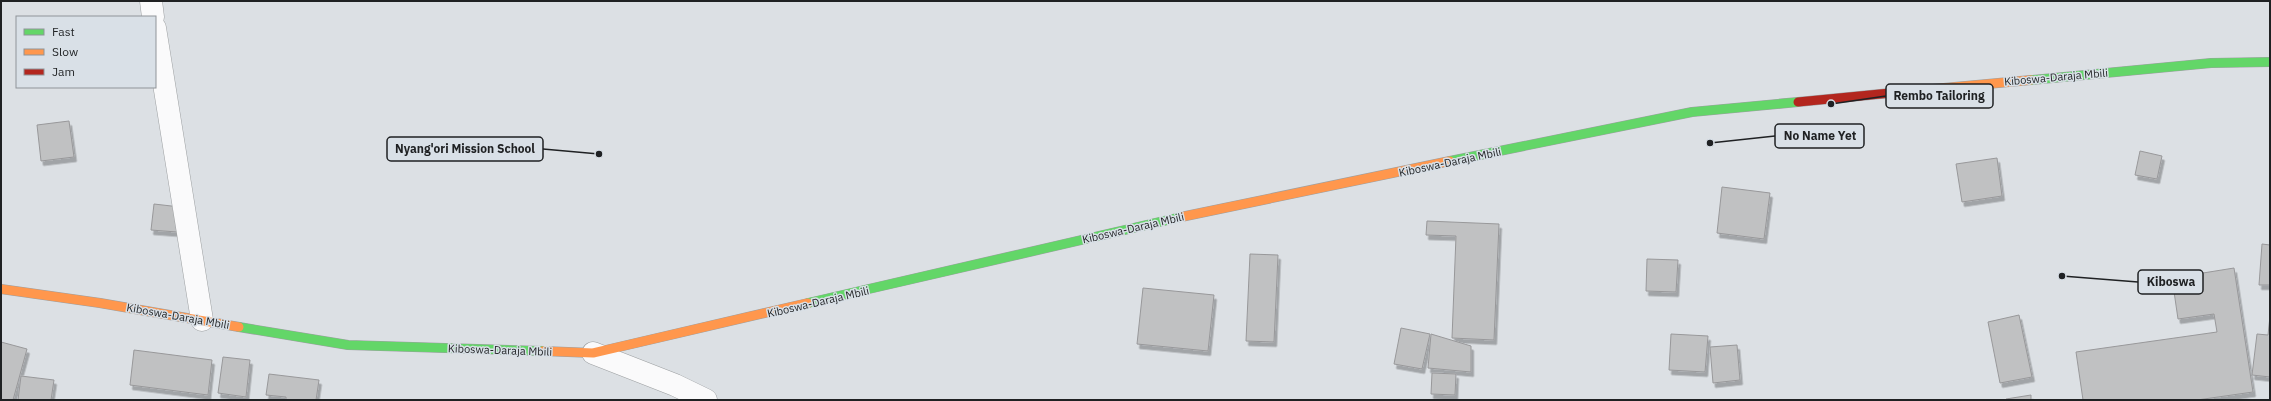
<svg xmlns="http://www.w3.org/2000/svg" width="2271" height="401" font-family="'IBM Plex Sans',sans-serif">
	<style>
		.building { fill: #c0c1c2; stroke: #98989a; filter: url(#shadow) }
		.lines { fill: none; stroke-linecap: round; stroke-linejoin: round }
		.street-casing { stroke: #9c9fa1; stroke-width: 23 }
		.fast-casing { stroke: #9c9fa1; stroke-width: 10 }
		.slow-casing { stroke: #9c9fa1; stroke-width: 10 }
		.jam-casing { stroke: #9c9fa1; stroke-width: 10 }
		.street { stroke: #fafafb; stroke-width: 22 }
		.fast { stroke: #63d668; stroke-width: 9 }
		.slow { stroke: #ff974d; stroke-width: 9 }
		.jam { stroke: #b3261e; stroke-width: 9 }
		.labels { text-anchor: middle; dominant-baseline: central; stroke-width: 3; stroke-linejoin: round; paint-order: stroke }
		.street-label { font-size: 11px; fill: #1f2123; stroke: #d9e0e7 }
		.leader { fill: none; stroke: #1f2123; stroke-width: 1.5 }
		.callout-dot { fill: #1f2123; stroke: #d9e0e7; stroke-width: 1.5 }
		.callout { fill: #d9e0e7; stroke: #1f2123; stroke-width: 1.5 }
		.callout-label { font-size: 12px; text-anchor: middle; font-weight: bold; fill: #1f2123 }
	</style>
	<defs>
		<filter id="shadow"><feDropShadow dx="2.5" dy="4.5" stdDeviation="0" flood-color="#0004"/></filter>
	</defs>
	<rect width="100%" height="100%" fill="#dce0e4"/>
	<path class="building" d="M69,121L74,157L41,161L37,125Z
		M2140,151L2162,156L2157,179L2135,175Z
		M1997,158L2002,196L1962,202L1956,164Z
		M1722,187L1770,193L1764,239L1717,233Z
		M154,204L180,207L177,232L151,230Z
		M1427,221L1499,224L1494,340L1452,338L1456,236L1426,235Z
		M2262,244L2270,245V285H2259Z
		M1250,254L1278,255L1274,342L1246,341Z
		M1647,259L1678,260L1676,292L1646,291Z
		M2234,268L2253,392L2197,400H2083L2076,352L2217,332L2214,314L2178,319L2172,278Z
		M1143,288L1214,295L1208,351L1137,344Z
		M2019,315L2032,377L2000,383L1988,322Z
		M2270,316V377L2252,375L2257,334L2268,335Z
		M1401,328L1430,334L1422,369L1394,364Z
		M1431,334L1471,346V372L1428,368Z
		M1671,334L1708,336L1705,372L1669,370Z
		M1,342L27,349L13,400H1Z
		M1737,345L1740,380L1713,383L1710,347Z
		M134,350L212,360L208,395L130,385Z
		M223,357L250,360L246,397L218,393Z
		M1432,373L1456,374L1455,395L1431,394Z
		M269,374L319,380L316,400H286V397L266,395Z
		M21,376L54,380L51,400H18Z
		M2031,395V400H2007L2006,399Z"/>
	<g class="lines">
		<g class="street-casing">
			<path id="street" d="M151,1L153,17
				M155,28L202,320
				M593,353L675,385L706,400"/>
		</g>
		<g class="fast-casing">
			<path id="fast" d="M2031,80L2211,63L2270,62
				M1450,161L1692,112L1798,102
				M808,303L1181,217
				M239,327L348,345L543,351"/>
		</g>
		<g class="slow-casing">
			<path id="slow" d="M1911,91L2031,80
				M1181,217L1450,161
				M1,289L100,303L239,327
				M543,351L593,353L808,303"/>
		</g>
		<g class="jam-casing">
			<path id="jam" d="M1798,102L1911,91"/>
		</g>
		<use href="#street" class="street"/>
		<use href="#fast" class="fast"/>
		<use href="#slow" class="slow"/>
		<use href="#jam" class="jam"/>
	</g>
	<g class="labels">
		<g class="street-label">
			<text transform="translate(2056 77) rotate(-5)">Kiboswa-Daraja Mbili</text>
			<text transform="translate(1450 162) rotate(-12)">Kiboswa-Daraja Mbili</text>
			<text transform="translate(1133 228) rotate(-13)">Kiboswa-Daraja Mbili</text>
			<text transform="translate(818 302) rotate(-13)">Kiboswa-Daraja Mbili</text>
			<text transform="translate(178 316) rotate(10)">Kiboswa-Daraja Mbili</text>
			<text transform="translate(500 350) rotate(2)">Kiboswa-Daraja Mbili</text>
		</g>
	</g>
	<path class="leader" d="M1831 104L1886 96M1710 143L1775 136M599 154L543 149M2062 276L2138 282"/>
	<g class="callout-dot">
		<circle cx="1831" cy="104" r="4"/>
		<circle cx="1710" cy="143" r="4"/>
		<circle cx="599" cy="154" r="4"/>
		<circle cx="2062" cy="276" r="4"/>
	</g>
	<g class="callout">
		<rect x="1886" y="84" width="107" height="24" rx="4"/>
		<rect x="1775" y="124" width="89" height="24" rx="4"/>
		<rect x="387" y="137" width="156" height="24" rx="4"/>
		<rect x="2138" y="270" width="65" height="24" rx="4"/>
	</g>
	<g class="callout-label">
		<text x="1939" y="100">Rembo Tailoring</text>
		<text x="1820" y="140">No Name Yet</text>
		<text x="465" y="153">Nyang'ori Mission School</text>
		<text x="2171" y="286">Kiboswa</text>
	</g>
	<rect width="2271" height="401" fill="none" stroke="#1f2123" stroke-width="4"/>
	<rect x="16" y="16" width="140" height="72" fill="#d9e0e7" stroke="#8f9499"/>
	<rect x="24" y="29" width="20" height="6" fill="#63d668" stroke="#8f9499"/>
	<text x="52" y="36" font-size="12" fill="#1f2123">Fast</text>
	<rect x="24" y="49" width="20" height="6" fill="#ff974d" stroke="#8f9499"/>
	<text x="52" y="56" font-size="12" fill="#1f2123">Slow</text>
	<rect x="24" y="69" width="20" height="6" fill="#b3261e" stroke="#8f9499"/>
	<text x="52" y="76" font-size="12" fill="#1f2123">Jam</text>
</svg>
